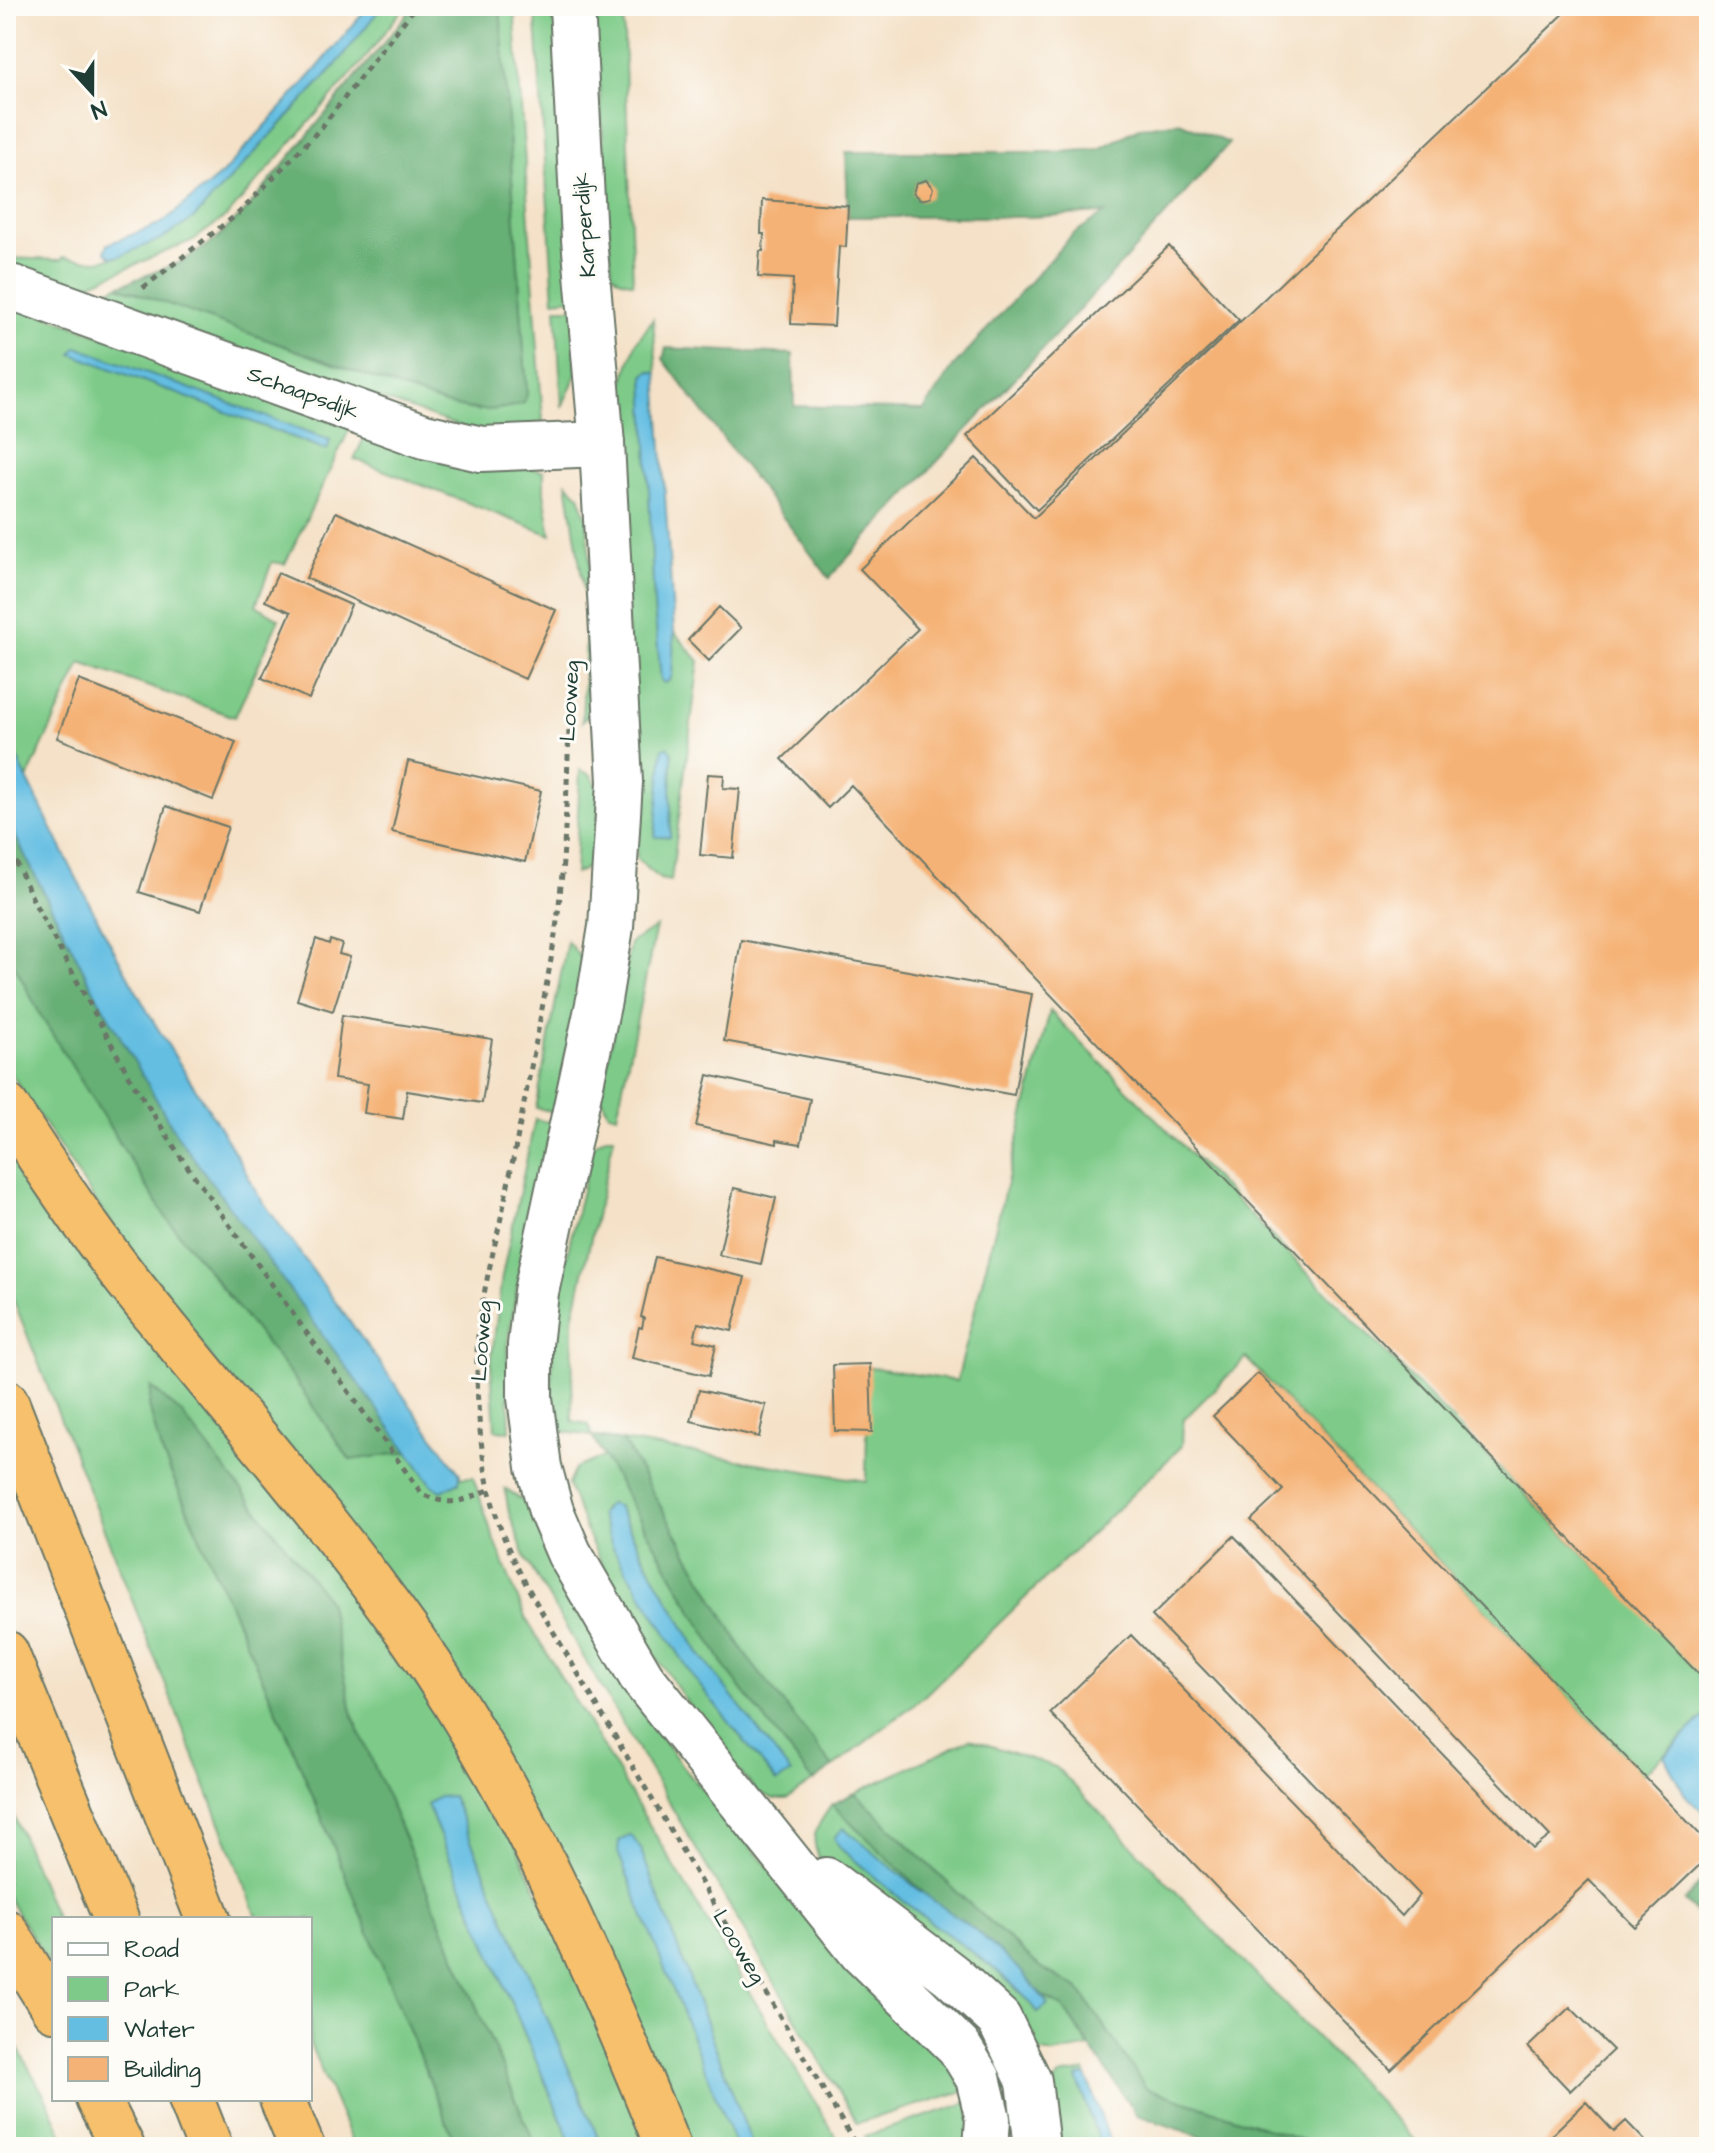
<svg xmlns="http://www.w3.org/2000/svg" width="1715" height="2153" font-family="'Architects Daughter',sans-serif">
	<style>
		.green { fill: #7ecb89; stroke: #4e845e; stroke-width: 2; fill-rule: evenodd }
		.forest { fill: #66af75; stroke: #427654; stroke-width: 2 }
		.water { fill: #64bee2; stroke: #427e8b; stroke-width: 2 }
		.building { fill: #f5b276 }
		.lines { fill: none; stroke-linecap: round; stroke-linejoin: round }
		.minor-casing { stroke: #6a7667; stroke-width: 48 }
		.tertiary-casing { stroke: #6a7667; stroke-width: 48 }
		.motorway-casing { stroke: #6a7667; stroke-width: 48 }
		.path { stroke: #6a7667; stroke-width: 5; stroke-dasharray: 6 6; stroke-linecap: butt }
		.minor { stroke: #fff; stroke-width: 44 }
		.tertiary { stroke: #fff; stroke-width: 44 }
		.motorway { stroke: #f7c06c; stroke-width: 44 }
		.labels { text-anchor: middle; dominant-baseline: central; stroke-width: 6; stroke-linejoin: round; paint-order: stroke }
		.street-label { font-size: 22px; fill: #1f3d34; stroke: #fdfcf7 }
	</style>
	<rect width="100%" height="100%" fill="#fdfcf7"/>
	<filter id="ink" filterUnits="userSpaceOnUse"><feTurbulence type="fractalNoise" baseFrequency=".0125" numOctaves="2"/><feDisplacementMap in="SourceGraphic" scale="16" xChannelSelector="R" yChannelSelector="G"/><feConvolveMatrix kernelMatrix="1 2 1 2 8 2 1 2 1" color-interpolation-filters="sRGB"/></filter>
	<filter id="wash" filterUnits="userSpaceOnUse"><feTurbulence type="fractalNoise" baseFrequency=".006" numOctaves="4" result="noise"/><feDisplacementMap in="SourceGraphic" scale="32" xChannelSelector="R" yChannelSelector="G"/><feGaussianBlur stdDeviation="1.8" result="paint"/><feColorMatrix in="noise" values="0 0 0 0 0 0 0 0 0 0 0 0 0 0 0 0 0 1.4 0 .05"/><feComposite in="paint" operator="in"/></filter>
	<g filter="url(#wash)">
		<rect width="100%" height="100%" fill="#f4e1c7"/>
		<path class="green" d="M382,6H405L362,62L227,216L193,240L73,291L6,297V258L62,260L63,257L98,261L120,256L193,219L335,66Z
			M500,6H514L543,422L512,430L482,434L89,298L118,286L445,404L478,411L527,394Z
			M535,6H555L573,298L554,300Z
			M594,6L623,7L633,283L619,279L612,273Z
			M6,301L351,426L285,564L272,562L256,605L279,619L235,717L81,663L27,779L6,735ZM73,354L330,439L327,450H326Z
			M556,308H574L576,375L562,407Z
			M653,319L657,373L649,371L644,376L654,605L661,680L672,675L674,632L699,661L671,881L660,879L637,859L618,398L636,343ZM668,747L672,753L670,836L655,837Z
			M368,430L544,471V493L551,535L354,459Z
			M567,483L579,495L587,519L599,704L582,722L587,610Z
			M580,770L591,775L599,788L596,863L575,874Z
			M656,927L617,1115L609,1113L601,1098L630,943Z
			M567,941L584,962L555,1112L536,1108Z
			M6,949L41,1016L165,1216L292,1376L350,1460L409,1452L433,1486L459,1483V1478L473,1477L491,1531L525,1617L842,2147H753L640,1848L631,1835L619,1841L736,2147H687L554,1847L196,1336L96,1202L6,1066Z
			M1050,1011L1709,1681V1712L1642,1775L1246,1358L1183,1420L1182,1446L922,1698L833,1767L747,1657L623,1441L866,1481L868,1367L957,1381Z
			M535,1119L552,1123L519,1277L507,1347L510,1431L495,1430L491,1364L502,1276Z
			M6,1129L324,1546L496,1801L654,2147H602L452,1796L427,1804L431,1814L573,2147H536L353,1716L328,1600L181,1414L151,1387L160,1448L291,1743L457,2147H354L310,2044V1919H258L6,1281Z
			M606,1137H614L573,1318L572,1421L588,1424L592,1436L559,1431L556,1426C554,1408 551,1388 552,1370C555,1293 575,1219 593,1145Z
			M604,1457L727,1670L813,1781L787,1799H774L757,1792L709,1735L622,1606L590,1540L568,1485L575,1468ZM618,1506L652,1572L699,1653L790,1773L777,1782L694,1678L613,1548L600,1514L604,1508Z
			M505,1489L525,1502L566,1585L621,1682L683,1767L755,1852L938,2043L964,2091L857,2123L526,1559L509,1513Z
			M970,1739L1056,1767L1422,2147H1322L1146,2088L1078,1988L1041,1968L963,1898L855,1793Z
			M6,1797L56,1919L54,1971L6,1895Z
			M832,1804L931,1900L841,1849C870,1872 898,1898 928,1920C966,1949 1008,1974 1037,2012L1048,2004L1041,1995L1062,2006L1090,2047L1053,2054L1038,2051L973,1972L819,1858C808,1833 819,1825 832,1804Z
			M6,2027L49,2104L68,2147H6Z
			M1085,2071L1086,2075L1077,2078L1101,2147H1055L1050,2088L1060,2076Z
			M969,2102L972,2147H871L865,2136Z"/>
		<path class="forest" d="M414,6H500L527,394L524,403C494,413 476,411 445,404L118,286L181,262L214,241L248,208Z
			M1179,122L1229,143C1100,292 962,433 829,578L663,359L666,348L793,354L794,406L924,410L953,367L1073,234L1105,213L1028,217H848L846,152H1058L1099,149L1139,128Z
			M6,818L94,991L177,1135L409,1452L350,1460L292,1376L165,1216L41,1016L6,949Z
			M151,1387L181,1413L328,1600L353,1716L536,2147H457L291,1743L160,1448L149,1406Z
			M592,1436L623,1441L747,1657L833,1767L813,1781L727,1670Z
			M855,1793L963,1898L1041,1968L1078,1988L1146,2088L1322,2147H1231L1137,2115L1062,2006L1041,1995L1021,1971L974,1929L931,1900L832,1804Z
			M1709,1872V1925L1684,1901Z"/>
		<path class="water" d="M369,6H382L335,66L193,219L161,239L120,256L111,257L105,251L108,244L162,223L222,174L313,73Z
			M77,347L330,440L327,450L72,354Z
			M649,371L657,373L674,632L672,675L669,681L664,683L661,680L654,605L644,376Z
			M6,735C51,829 97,922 148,1012C184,1074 225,1130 258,1195L460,1474L459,1482L442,1491L433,1486L177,1135L94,991L6,818Z
			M669,747L672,753L670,837H655L663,748Z
			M609,1504L617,1506L652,1572L699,1653L791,1773L777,1782L694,1678L613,1548L600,1514Z
			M1709,1712V1819L1685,1795L1664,1756Z
			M452,1796L602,2147H573L431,1814L427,1804L439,1797Z
			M844,1828L920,1891L974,1929L1021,1971L1048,2004L1038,2012C1008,1974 967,1949 928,1920C898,1898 870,1872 841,1849L834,1838Z
			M631,1835L640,1848L753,2147H736L618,1852L619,1841Z
			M1086,2075L1112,2147H1101L1077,2077Z"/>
		<g id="blocks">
			<path class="building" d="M1572,6H1709V1681L1707,1683L851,785L828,808L782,759L918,629L860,569L976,458L1034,518Z
				M926,180L933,188L930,198L920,200L913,193L916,183Z
				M762,200L848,206L846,247L839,246L834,326L791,324L793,279L758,277L760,251H763L764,234H761Z
				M1169,246L1239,320L1037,510L967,436Z
				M336,512L556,610L525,679L306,578Z
				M278,573L351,605L309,699L262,678L291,612L265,601Z
				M719,607L741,628L709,661L688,640Z
				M79,680L236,742L213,800L57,738Z
				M408,761L541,791L525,862L392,832Z
				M708,774L724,775L723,788L740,789L733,858L700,855Z
				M166,806L228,827L200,911L139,892Z
				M316,939L329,944L330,940L342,944L339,954L350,957L333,1011L297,1000Z
				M741,940L1032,994L1014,1095L724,1041Z
				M342,1015L492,1039L482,1103L407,1091L403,1119L364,1113L368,1084L334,1079Z
				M708,1075L810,1099L801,1144L777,1140V1144L696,1126Z
				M734,1188L776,1198L761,1264L719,1255Z
				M655,1257L745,1277L732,1331L698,1323L694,1340L716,1345L709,1376L632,1358L639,1327L642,1328L644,1318L641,1317Z
				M870,1364L872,1432L835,1431L833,1365Z
				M1258,1373L1709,1844V1856L1635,1927L1589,1880L1391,2070L1050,1713L1131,1635L1402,1916L1420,1895L1152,1616L1234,1536L1533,1849L1550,1836L1251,1520L1283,1490L1213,1416Z
				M699,1390L766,1405L759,1437L691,1421Z
				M1570,2007L1613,2050L1570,2091L1528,2047Z
				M1586,2102L1614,2132L1626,2121L1651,2147H1539Z"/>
		</g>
	</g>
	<g filter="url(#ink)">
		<use href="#blocks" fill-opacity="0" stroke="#6a7667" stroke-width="2"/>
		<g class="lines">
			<g class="minor-casing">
				<path id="minor" d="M14,288L424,436L481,449L602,444"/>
			</g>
			<g class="tertiary-casing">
				<path id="tertiary" d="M572,6L584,239L602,444L620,782L611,927L599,1000L536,1292L530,1345V1398L539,1467L551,1511L569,1553L642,1678L862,1953L959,2047L978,2078L988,2119L986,2147
					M826,1880L951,1975L999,2019L1029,2081L1037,2147"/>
			</g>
			<g class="motorway-casing">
				<path id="motorway" d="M6,1106C44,1165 84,1225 127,1280C220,1397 320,1509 407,1631C520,1790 595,1967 668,2147
					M6,1402L208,1919
					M6,1653L116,1919
					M6,1932L54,2009
					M98,2099L122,2147
					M191,2099L210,2147
					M282,2099L302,2147"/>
			</g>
			<path class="path" d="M143,288L240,212L321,128L416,6
				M569,730C566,805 565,879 552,954C537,1037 521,1121 504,1204C493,1256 476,1312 477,1365C477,1416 482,1473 498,1521C508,1552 524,1581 540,1609L857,2147
				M6,840L35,904L130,1078L180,1156L422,1494C453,1508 461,1501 491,1489"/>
			<use href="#minor" class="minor"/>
			<use href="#tertiary" class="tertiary"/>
			<use href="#motorway" class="motorway"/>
		</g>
	</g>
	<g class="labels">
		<g class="street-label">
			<text transform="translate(585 225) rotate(-94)">Karperdijk</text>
			<text transform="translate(303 393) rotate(20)">Schaapsdijk</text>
			<text transform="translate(570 701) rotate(-87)">Looweg</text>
			<text transform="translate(482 1341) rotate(-86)">Looweg</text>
			<text transform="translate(739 1947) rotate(59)">Looweg</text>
		</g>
	</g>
	<rect width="1715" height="2153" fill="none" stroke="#fdfcf7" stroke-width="32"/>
	<rect x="52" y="1917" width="260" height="184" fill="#fdfcf7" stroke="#a4b0a9" stroke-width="2"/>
	<rect x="68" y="1943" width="40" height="12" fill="#ffffff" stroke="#a4b0a9" stroke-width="2"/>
	<text x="124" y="1957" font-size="24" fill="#1f3d34">Road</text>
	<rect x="68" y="1977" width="40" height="24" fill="#7ecb89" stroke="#a4b0a9" stroke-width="2"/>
	<text x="124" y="1997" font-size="24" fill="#1f3d34">Park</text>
	<rect x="68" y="2017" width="40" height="24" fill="#64bee2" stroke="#a4b0a9" stroke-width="2"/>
	<text x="124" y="2037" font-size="24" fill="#1f3d34">Water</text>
	<rect x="68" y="2057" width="40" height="24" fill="#f5b276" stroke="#a4b0a9" stroke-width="2"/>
	<text x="124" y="2077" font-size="24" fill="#1f3d34">Building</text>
	<g transform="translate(92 92) rotate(159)" stroke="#fdfcf7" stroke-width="6" paint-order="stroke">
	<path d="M0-6L14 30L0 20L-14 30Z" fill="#1f3d34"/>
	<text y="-12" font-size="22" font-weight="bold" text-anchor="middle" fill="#1f3d34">N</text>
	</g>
</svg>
